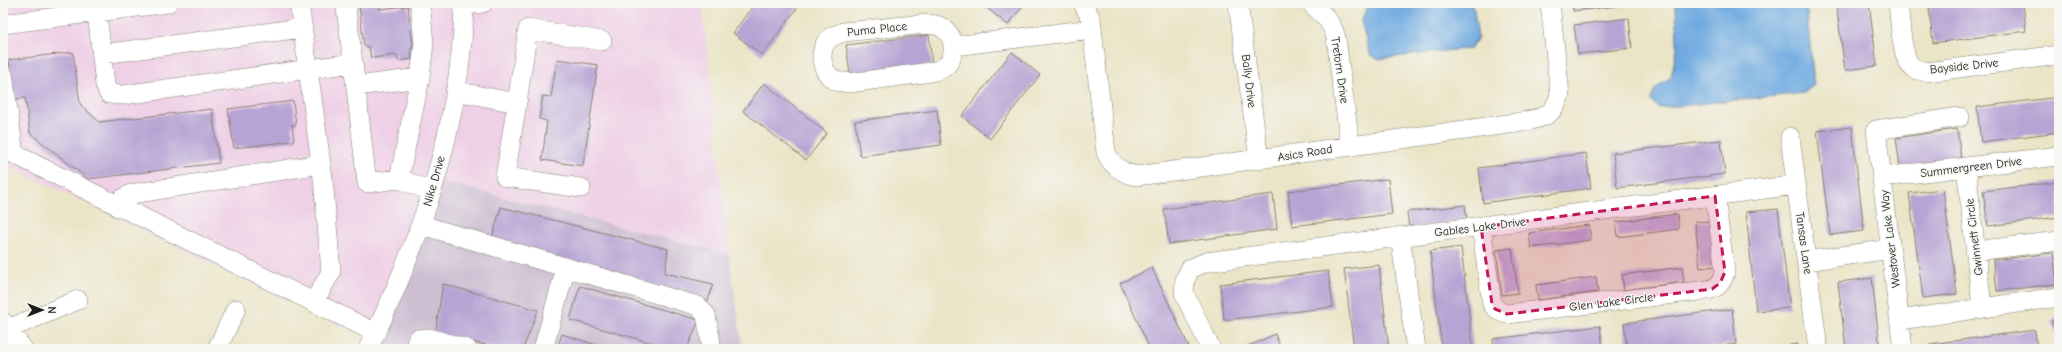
<svg xmlns="http://www.w3.org/2000/svg" width="2062" height="352" font-family="'Comic Neue',sans-serif">
	<style>
		.built { fill: #efd0e6 }
		.industrial { fill: #cdbed2 }
		.water { fill: #6faae0; stroke: #46637e }
		.building { fill: #b8a4d4 }
		.lines { fill: none; stroke-linecap: round; stroke-linejoin: round }
		.minor-casing { stroke: #848072; stroke-width: 20 }
		.minor { stroke: #fff; stroke-width: 19 }
		.marked { fill: #c2185b; fill-opacity: 0.2; stroke: #c2185b; stroke-width: 3; stroke-dasharray: 8 5; stroke-linejoin: round }
		.labels { text-anchor: middle; dominant-baseline: central; stroke-width: 3; stroke-linejoin: round; paint-order: stroke }
		.street-label { font-size: 12px; fill: #1c1c1c; stroke: #f6f6f2 }
	</style>
	<rect width="100%" height="100%" fill="#f6f6f2"/>
	<filter id="ink" filterUnits="userSpaceOnUse"><feTurbulence type="fractalNoise" baseFrequency=".025" numOctaves="2"/><feDisplacementMap in="SourceGraphic" scale="8" xChannelSelector="R" yChannelSelector="G"/><feConvolveMatrix kernelMatrix="1 2 1 2 8 2 1 2 1" color-interpolation-filters="sRGB"/></filter>
	<filter id="wash" filterUnits="userSpaceOnUse"><feTurbulence type="fractalNoise" baseFrequency=".012" numOctaves="4" result="noise"/><feDisplacementMap in="SourceGraphic" scale="16" xChannelSelector="R" yChannelSelector="G"/><feGaussianBlur stdDeviation="0.9" result="paint"/><feColorMatrix in="noise" values="0 0 0 0 0 0 0 0 0 0 0 0 0 0 0 0 0 1.4 0 .05"/><feComposite in="paint" operator="in"/></filter>
	<g filter="url(#wash)">
		<rect width="100%" height="100%" fill="#ebe5c8"/>
		<path class="built" d="M3,3H702L729,254L434,180L376,333L343,327L3,163Z"/>
		<path class="industrial" d="M434,180L729,254L743,349H368Z"/>
		<path class="water" d="M1369,3H1473L1478,38L1471,48L1378,59L1370,55L1361,21Z
			M1676,3H1806L1814,85L1804,93L1659,108L1651,101L1655,89L1671,77L1677,48Z"/>
		<g id="blocks">
			<path class="building" d="M379,3L380,9L408,6L413,47L411,48L412,59L398,61L397,55L371,58L369,47L364,46L359,5Z
				M755,3H801L762,55L733,33Z
				M981,3H1025L1008,25Z
				M1572,3H1627V5L1573,11Z
				M1836,3H1869L1877,66L1845,70Z
				M1974,3H2023L2026,31L1933,43L1929,8Z
				M1629,18L1632,48L1578,54L1574,25Z
				M929,35L932,65L850,74L846,45Z
				M73,52L80,104L99,122L212,109L219,163L88,179L30,133L25,98L15,99L9,60Z
				M1012,52L1040,75L990,139L962,116Z
				M557,59L598,65L583,166L542,160L547,121L539,119L543,96L551,97Z
				M764,83L827,133L806,160L743,111Z
				M2059,97V132L1981,142L1977,107Z
				M293,101L296,125H292L294,141L234,148L228,109Z
				M937,110L941,145L860,156L855,121Z
				M1852,127L1864,231L1830,235L1817,131Z
				M1957,129L1961,159L1900,167L1896,138Z
				M1721,140L1725,174L1617,188L1613,153Z
				M1586,153L1591,188L1483,203L1479,168Z
				M1388,179L1392,214L1292,226L1288,191Z
				M2059,182V217L1988,226L1983,191Z
				M1943,189L1957,294L1923,298L1909,193Z
				M1273,194L1277,229L1169,244L1164,209Z
				M1465,205L1467,221L1409,228L1407,212Z
				M501,207L668,249L665,273L713,284L708,301L491,241Z
				M1778,209L1790,308L1756,311L1746,212Z
				M1677,214L1679,229L1618,237L1616,222Z
				M1711,221L1716,266L1700,268L1695,222Z
				M1589,225L1591,240L1531,248L1529,233Z
				M1461,247L1473,347L1442,349L1430,251Z
				M1512,248L1518,293L1502,295L1496,250Z
				M2053,253L2057,284L1997,291L1993,260Z
				M1379,265L1389,349H1354L1344,269Z
				M1682,267L1684,282L1624,290L1622,275Z
				M1152,268L1190,349H1150L1120,283Z
				M1328,271L1333,307L1224,320L1220,284Z
				M1596,277L1598,292L1538,300L1536,285Z
				M1872,278L1880,349H1846L1838,282Z
				M443,284L538,310L523,349H505L435,334Z
				M580,286L699,320L687,349H674L570,320Z
				M1732,309L1736,344L1696,349H1627L1624,323Z
				M2059,316V334L2051,322Z
				M1600,326L1603,349H1494L1493,339Z
				M2035,330L2037,349H1931L1930,344Z
				M562,334L609,349H557Z
				M1275,334L1281,349H1242Z
				M1798,344L1799,349H1767V348Z"/>
		</g>
	</g>
	<g filter="url(#ink)">
		<use href="#blocks" fill-opacity="0" stroke="#848072" stroke-width="1"/>
		<g class="lines">
			<g class="minor-casing">
				<path id="minor" d="M299,3L323,178L331,272L314,302
					M349,3L346,8L353,63
					M1083,3L1091,19L1106,152C1111,165 1123,174 1137,176L1522,122C1543,117 1552,118 1560,95L1550,3
					M1238,3L1259,160
					M1311,3C1323,14 1332,22 1336,38L1350,146
					M1898,3C1900,18 1901,58 1912,67C1917,70 1922,71 1927,72L2059,55
					M464,5L483,3
					M97,12L105,85L109,94L123,95L353,63L367,183L399,179L431,191
					M3,24L168,3
					M926,24C930,25 935,24 939,26C956,33 958,58 943,68C940,70 934,71 931,72L849,83C845,82 839,82 836,81C820,73 817,48 831,37C834,35 840,34 843,32Z
					M954,46L1092,29
					M102,54L303,28
					M3,74L14,154L376,333
					M356,86L420,78
					M455,91L517,103L505,177L581,188
					M517,103L528,29L602,41
					M1790,137L1818,349
					M1966,167L1982,307
					M1882,177L2059,156
					M399,179L420,78L424,43L420,3
					M118,207L122,199L131,194L321,164
					M421,225L698,306L706,315L712,349
					M1481,227L1492,304C1496,310 1500,313 1507,314L1707,290C1717,289 1723,282 1725,272L1715,196
					M1400,236L1416,349
					M1975,251L2059,241
					M1806,261L1891,249
					M1900,320L2059,297
					M3,322L23,349
					M8,329L78,300
					M217,349L236,309
					M368,349C420,242 462,124 464,3
					M414,349L418,339L429,338L467,349
					M543,349L566,268
					M1211,349L1184,293L1185,280L1190,269L1206,262L1796,185
					M1903,349L1876,130L1960,117"/>
			</g>
			<use href="#minor" class="minor"/>
		</g>
	</g>
	<path class="marked" d="M1715,196L1725,272L1720,283L1712,289L1507,314L1495,309L1492,304L1481,227Z"/>
	<g class="labels">
		<g class="street-label">
			<text transform="translate(877 29) rotate(-6)">Puma Place</text>
			<text transform="translate(1964 66) rotate(-6)">Bayside Drive</text>
			<text transform="translate(1340 70) rotate(82)">Tretorn Drive</text>
			<text transform="translate(1249 81) rotate(83)">Bally Drive</text>
			<text transform="translate(1305 153) rotate(-9)">Asics Road</text>
			<text transform="translate(1971 167) rotate(-7)">Summergreen Drive</text>
			<text transform="translate(434 181) rotate(-74)">Nike Drive</text>
			<text transform="translate(1480 227) rotate(-7)">Gables Lake Drive</text>
			<text transform="translate(1974 237) rotate(-97)">Gwinnett Circle</text>
			<text transform="translate(1890 239) rotate(-97)">Westover Lake Way</text>
			<text transform="translate(1804 243) rotate(82)">Tansas Lane</text>
			<text transform="translate(1611 302) rotate(-7)">Glen Lake Circle</text>
		</g>
	</g>
	<rect width="2062" height="352" fill="none" stroke="#f6f6f2" stroke-width="16"/>
	<g transform="translate(42 310) rotate(90)" stroke="#f6f6f2" stroke-width="3" paint-order="stroke">
	<path d="M0-3L7 15L0 10L-7 15Z" fill="#1c1c1c"/>
	<text y="-6" font-size="11" font-weight="bold" text-anchor="middle" fill="#1c1c1c">N</text>
	</g>
</svg>
